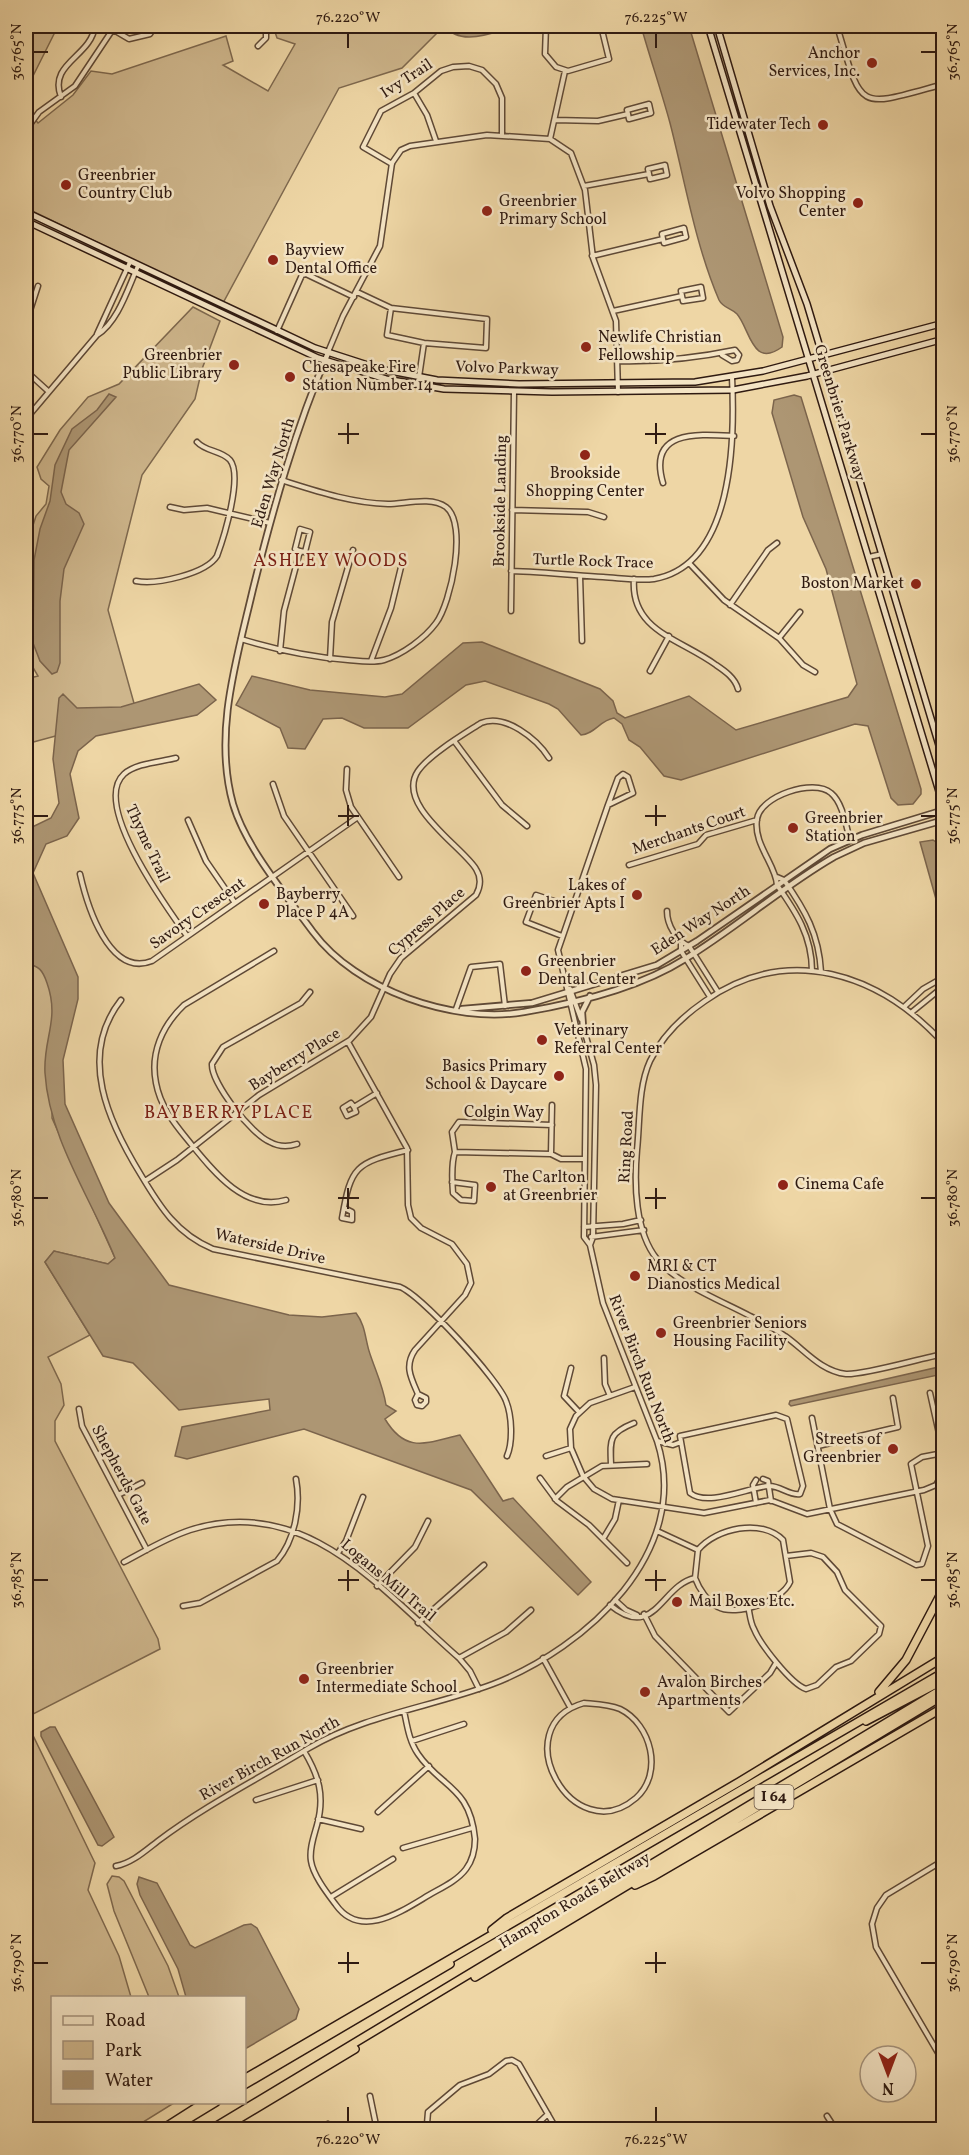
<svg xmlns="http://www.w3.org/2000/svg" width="969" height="2155" font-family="Vollkorn,serif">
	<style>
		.green { fill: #ceb68c; stroke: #7e684e; stroke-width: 1.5 }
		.water { fill: #ad9673; stroke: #7b644c; stroke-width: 1.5 }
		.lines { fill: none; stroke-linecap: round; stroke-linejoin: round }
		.minor-casing { stroke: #5f4936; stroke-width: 7 }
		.tertiary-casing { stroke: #5f4936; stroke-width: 8 }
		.secondary-casing { stroke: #2f1a11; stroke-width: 8 }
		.motorway-casing { stroke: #2f1a11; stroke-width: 10 }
		.minor { stroke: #f4e4c4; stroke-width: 4 }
		.tertiary { stroke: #f4e4c4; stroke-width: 4.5 }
		.secondary { stroke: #f4e4c4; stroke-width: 5 }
		.motorway { stroke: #eed6a5; stroke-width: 7 }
		.ticks { fill: none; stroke: #2f1a11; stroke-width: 2 }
		.poi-dot { fill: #8f2418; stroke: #f4e4c4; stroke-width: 2 }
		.labels { text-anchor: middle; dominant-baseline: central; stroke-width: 5; stroke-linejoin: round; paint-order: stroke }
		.shield { fill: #f4e4c4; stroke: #6a5747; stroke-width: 1.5 }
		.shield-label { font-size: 15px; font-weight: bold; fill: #2f1a11 }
		.poi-label { font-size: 16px; fill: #2f1a11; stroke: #f4e4c4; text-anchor: start }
		.street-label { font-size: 16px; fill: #2f1a11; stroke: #f4e4c4 }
		.neighbourhood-label { font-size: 18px; letter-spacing: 1.5px; fill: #7a1f14; stroke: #f4e4c4 }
		.neatline { fill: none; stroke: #2f1a11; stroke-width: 2 }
		.ticks-label { font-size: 15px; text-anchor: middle; fill: #2f1a11 }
	</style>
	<rect width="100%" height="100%" fill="#eed6a5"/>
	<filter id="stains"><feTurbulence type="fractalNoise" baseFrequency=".00333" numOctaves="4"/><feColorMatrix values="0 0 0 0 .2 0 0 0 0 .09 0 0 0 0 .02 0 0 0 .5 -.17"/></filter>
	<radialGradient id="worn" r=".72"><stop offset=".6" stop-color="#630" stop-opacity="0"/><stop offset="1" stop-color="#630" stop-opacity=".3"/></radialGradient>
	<path class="green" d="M26,26H58L26,90Z
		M273,26H444L402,68L339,88L223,303L26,208V109L38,123L73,95L91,71L112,74L226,36L233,61L223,65L268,91L295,44L277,38Z
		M193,307L220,321L202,369L195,399L142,475L108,610L137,714L26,744V679L38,676L28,659L26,585L29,538L36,516L46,504L49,486L41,479L37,467L60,430L88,397L119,384Z
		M26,964L34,965L44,971L54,1002L52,1118L115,1258L108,1264L54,1251L45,1262L90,1335L48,1357L61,1384L64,1405L55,1421V1441L158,1639L160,1649L31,1715L26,1721L95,1863L88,1890L119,1956L131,1997L52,1998V2102L174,2103L132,2129H26Z
		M112,1876L119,1877L124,1881L168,1966L179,1997H149L114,1911L107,1884Z"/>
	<path class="water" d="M446,26H510C494,34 458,46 446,26Z
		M641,26H689L783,337L782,347C752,369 750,329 737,314C731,308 723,308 719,300C695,244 685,181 670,123C661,90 650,58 641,26Z
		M109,394L116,397L69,450L61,492L66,504L79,513L84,524L64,569L60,601V663L57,672L52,674L40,661L33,643L34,560L40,529L50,501L55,465L72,429L97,410Z
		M794,395L801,397L921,789V794L913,804L898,805L891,798L868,726L855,724L681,780L664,776L640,747L629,740L622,724L614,718C600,720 595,734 581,735L558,709L549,704L485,681L466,685L408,728H364L342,718L323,719L305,749L288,748L280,728L236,705L252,676L310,690L385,697L402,694L463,643L482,642L600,689L613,701L617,713L625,718L689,696L736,730L848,697L857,684L826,569L803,517L772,413L774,400Z
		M199,684L216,700L197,715L96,736L78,751L70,774L79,818L67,836L46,844L33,873L78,977V999L63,1060L65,1104L109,1203L169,1285L289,1315L322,1317L356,1313C366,1326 365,1340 370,1354C376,1372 383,1386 386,1405L396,1411L385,1419C406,1454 426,1443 460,1435L503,1501L513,1498L591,1582L578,1595L471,1490L304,1429L187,1459L175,1456L182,1427L270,1410L269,1399L179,1410L133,1363L103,1356L45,1262L54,1251L108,1264L115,1258C91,1198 49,1139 45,1073C43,1038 60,1020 47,983C43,971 39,965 26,964V830L51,818L59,803L53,759L59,698L63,694L77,708L121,707Z
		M933,840L936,842L943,867V924L920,842Z
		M943,1366V1374L791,1406L789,1404L790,1401Z
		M50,1727H55L114,1837L102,1846L98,1845L41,1736V1732Z
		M139,1877L157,1883L190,1945L195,1948L244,1925L251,1924L257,1928L299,2009L296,2019L245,2049L244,1998L186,1997L178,1969L140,1895L137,1884Z"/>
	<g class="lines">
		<g class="minor-casing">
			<path id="minor" d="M546,26L545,54L556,67L568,71L609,59L601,26
				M837,26C863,113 856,108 944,84
				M112,29L129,39L150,34L155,26
				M258,46L266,38V26
				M414,93L427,115L436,141
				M61,97C48,63 91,57 95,26
				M555,120L598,121L628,114L629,119L651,113L649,104L627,110L628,114
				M26,130L39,112L75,86L115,26
				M550,139L565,71
				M392,164L363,147L381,111L414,93L441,71L453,67L469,66L482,70L496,84L502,98V136
				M584,186L649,174L650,179L667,175L665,165L648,169L649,174
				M592,256L663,239L662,234L684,228L686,237L664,243L663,239
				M357,292L391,308L487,319L486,348L424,343L387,335L391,308
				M613,311L682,296L681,291L701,287L703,298L683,301L682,296
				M26,323L38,286
				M277,331L302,275L306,274L354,297
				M97,334L130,262
				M328,352L343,316L380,246L392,163L401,150L410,146L487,135L550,139L571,153L585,190L593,258L616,321L618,392
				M617,361C657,362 697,358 735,350L739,355L737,360L732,361L722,355
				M26,371L48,391
				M419,377L424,343
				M26,419L97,335C118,322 128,288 138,266
				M663,483C647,429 699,434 734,436
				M170,507L184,510L207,508L270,523
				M512,510L588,512L604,517
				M869,557L882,554
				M689,563L724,600L779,638L803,665L815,672
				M511,571C542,572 573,575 603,577C620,578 638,581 654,579C734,565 735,439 732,377
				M580,576L582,641
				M634,579C630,631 681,639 716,665C725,671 735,678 738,689
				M136,581C156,585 206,574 217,556C224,537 243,476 230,460C221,450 206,452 197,442
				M730,605L768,550L777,543
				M511,611L514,392
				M779,638L800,612
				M241,639C277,650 310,657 348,660C360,661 373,663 384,660C402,655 425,638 436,623C451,603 468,524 446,507C431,496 405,504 388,504C351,503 316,491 281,480
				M280,651L284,611L300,551L305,552L310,532L300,529L295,549L300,551
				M330,659L332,622L353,550
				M371,661L391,608L402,563
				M650,671L669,636
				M455,742L502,805L527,826
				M176,758C161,762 136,763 124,774C91,804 167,908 187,936
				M347,769L346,790L351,807L399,877
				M623,774L628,777L633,793L608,805L618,778Z
				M273,784L284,816L353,916
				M188,820L206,861L235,903
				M629,865L698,844L706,835L757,820
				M80,874C87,905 109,978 152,961L358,817
				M777,877L784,880C805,910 819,934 821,972
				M667,911C667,925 676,940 689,946L718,992
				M562,936L526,922L536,895L572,907
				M681,943V951L710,997
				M274,951L184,1005C162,1026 150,1053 156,1083C160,1105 173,1122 187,1139C210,1167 243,1213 286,1200
				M812,971C812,936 796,912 777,885C776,865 753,844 757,819C760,796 814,778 831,793C843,803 846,826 850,840
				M570,989L581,1019
				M121,1000C77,1056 109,1123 141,1175C160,1207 177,1234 213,1249L400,1287C421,1295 498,1379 506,1401C512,1416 513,1442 507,1456
				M905,1006L923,989L944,977
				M456,1009L471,967L500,964L505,1006
				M912,1012L944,986
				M583,1026L594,1065L596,1085L593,1237L590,1245
				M348,1042L407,1148L408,1205L411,1218L421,1228L452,1244L467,1264L471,1283L465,1295L415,1350C404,1366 411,1378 418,1394L415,1400L417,1405L422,1406L426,1402V1398L418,1394
				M944,1044C880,973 788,943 705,1001C683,1016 662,1036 650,1061C638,1087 640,1122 637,1150C634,1184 635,1232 657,1259C677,1284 722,1301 750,1316C762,1322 774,1328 785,1336C804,1349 820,1371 846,1374C865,1375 921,1358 944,1354
				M354,1107L356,1112L347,1116L343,1108L351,1103L354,1107L377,1093
				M297,1144C288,1147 279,1147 270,1142C252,1135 211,1083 212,1064L223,1047L301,1003L310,992
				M455,1152L551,1154L561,1159H584
				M455,1152L452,1132L459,1122L552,1125
				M551,1154L552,1105
				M145,1181L177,1160L259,1095L350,1040L371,1017L390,974L401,958L476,895C481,886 481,877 476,869C463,847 395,805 418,771C430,754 464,734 481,723C505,713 537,739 549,758
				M452,1182L475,1185L474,1201L461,1200L453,1193C452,1180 451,1164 455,1152
				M344,1208L352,1212V1220L342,1218C351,1166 355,1163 408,1150
				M584,1227L623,1224L641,1220
				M591,1237L644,1230
				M604,1358L605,1384L610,1396
				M571,1368L564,1396L579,1412
				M635,1387L590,1403L576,1416L570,1429L571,1448L583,1476L594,1489L612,1499L704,1513L770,1500L807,1514L924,1490L936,1485L944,1471
				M930,1393L944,1456
				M79,1409L82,1426L147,1550
				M776,1415L787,1419L803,1486L800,1494C789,1496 780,1485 768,1486C747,1488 708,1507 690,1493L680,1436Z
				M812,1418L830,1509L837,1524L916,1565L922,1564L928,1546L911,1464L922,1457L943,1453
				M657,1441L673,1445L681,1442
				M818,1446L898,1427L893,1398
				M546,1456L571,1448
				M611,1464C610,1439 609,1433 634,1423
				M540,1478L557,1501L589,1525L627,1563
				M763,1479L768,1481L771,1501
				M118,1495L142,1483
				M555,1499L567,1487L602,1466L647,1464
				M756,1503L753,1485L756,1480
				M657,1531L698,1550
				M603,1539L615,1519L619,1500
				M338,1553L346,1541L363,1497
				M124,1562C145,1551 166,1538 190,1530C306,1493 381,1590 459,1658L470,1671L479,1689
				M377,1586L415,1547L428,1521
				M615,1600L626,1610L637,1615
				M610,1605C655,1642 661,1585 695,1578C699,1589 708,1602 718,1607C736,1617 782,1601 790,1582L783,1540C762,1518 716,1528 698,1550L695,1578
				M183,1606L200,1603L277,1561C295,1540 301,1506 296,1479
				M748,1606C750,1614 750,1622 754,1629C760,1644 791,1684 806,1689L817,1685L836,1667L851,1661L879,1634L881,1626L845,1590L837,1572L823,1557L811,1553L786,1556
				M644,1614L655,1636L729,1712L770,1673L776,1663
				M418,1623L484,1565
				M459,1658L506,1632L531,1610
				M543,1658L570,1707
				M584,1703C596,1704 608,1704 620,1709C651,1724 664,1773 636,1798C573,1852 503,1726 584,1703Z
				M412,1741L464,1724
				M304,1751C319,1776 325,1796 317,1825C314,1836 309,1849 311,1861C313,1875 327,1893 336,1905C361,1940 402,1911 429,1895C441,1888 457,1881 466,1869C472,1861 475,1849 475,1839C470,1786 441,1788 418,1754C409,1741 407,1725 404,1711
				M256,1800L318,1780
				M378,1812L429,1766
				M318,1819L361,1829
				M403,1848L472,1828
				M944,1860L886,1895L877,1908L872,1924L876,1947L944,2063
				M116,1866C132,1863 145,1851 158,1841C206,1805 258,1779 309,1748C365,1715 432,1707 493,1684C586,1648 693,1552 657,1441L603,1303L590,1245L584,1237L586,1069L558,950L608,805
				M331,1897L393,1859
				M370,2096L377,2130
				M827,2116L836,2130
				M328,2124L336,2130
				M381,2130V2129
				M430,2130L427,2124L428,2112L460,2085L489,2074L506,2061L512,2060L519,2064L557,2130
				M531,2130L548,2114"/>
		</g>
		<g class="tertiary-casing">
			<path id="tertiary" d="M328,353C295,430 273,509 253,589C237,658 213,733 233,804C246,848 286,895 313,932C356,990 453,1024 524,1012C577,1003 639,988 685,959C736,928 782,887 834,857L864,843L944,820
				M462,1009L532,1003L657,965L697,941L830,849L862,835L944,810
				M583,1026L582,1012L590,996"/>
		</g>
		<g class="secondary-casing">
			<path id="secondary" d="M708,26L944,808
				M717,26L770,206L807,304L944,762
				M26,212L315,348L380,369L437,380L519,384L695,382L763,371L944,323
				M26,221L318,358L386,379L444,389L552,392L733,390L807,376L944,339"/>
		</g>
		<g class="motorway-casing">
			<path id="motorway" d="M879,1692L906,1660L944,1588
				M866,1721L944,1680
				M635,1885L654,1876L944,1707
				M492,1930L507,1918L739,1782L944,1657
				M475,1977L944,1695
				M244,2079L944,1672
				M244,2085L450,1964
				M161,2130L205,2102
				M170,2130L216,2102
				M210,2130L944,1688
				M220,2130L355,2049"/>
		</g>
		<use href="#minor" class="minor"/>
		<use href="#tertiary" class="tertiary"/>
		<use href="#secondary" class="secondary"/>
		<use href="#motorway" class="motorway"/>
	</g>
	<path class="ticks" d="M348,33V48M656,33V48M33,52H48M921,52H936M348,423V444M656,423V444M33,434H48M338,434H359M645,434H666M921,434H936M348,805V826M656,805V826M33,816H48M338,816H359M645,816H666M921,816H936M348,1188V1209M656,1188V1209M33,1198H48M338,1198H359M645,1198H666M921,1198H936M348,1570V1591M656,1570V1591M33,1580H48M338,1580H359M645,1580H666M921,1580H936M348,1952V1973M656,1952V1973M33,1963H48M338,1963H359M645,1963H666M921,1963H936M348,2107V2122M656,2107V2122"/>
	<g class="poi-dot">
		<circle cx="872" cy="63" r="6"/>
		<circle cx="823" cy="125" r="6"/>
		<circle cx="66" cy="185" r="6"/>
		<circle cx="858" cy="203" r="6"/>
		<circle cx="487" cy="211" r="6"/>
		<circle cx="273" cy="260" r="6"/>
		<circle cx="586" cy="347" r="6"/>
		<circle cx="234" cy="365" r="6"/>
		<circle cx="290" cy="377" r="6"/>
		<circle cx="585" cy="455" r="6"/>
		<circle cx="916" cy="584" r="6"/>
		<circle cx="793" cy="828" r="6"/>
		<circle cx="637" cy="895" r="6"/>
		<circle cx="264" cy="904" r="6"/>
		<circle cx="526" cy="971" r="6"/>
		<circle cx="542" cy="1040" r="6"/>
		<circle cx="559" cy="1076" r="6"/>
		<circle cx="783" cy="1185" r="6"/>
		<circle cx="491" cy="1187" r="6"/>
		<circle cx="635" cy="1276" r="6"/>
		<circle cx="661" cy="1333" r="6"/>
		<circle cx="893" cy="1449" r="6"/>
		<circle cx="677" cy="1602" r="6"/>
		<circle cx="304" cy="1679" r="6"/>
		<circle cx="645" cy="1692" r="6"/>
	</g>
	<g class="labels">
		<rect class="shield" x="754.5" y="1785" width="39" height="24" rx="4.5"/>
		<g class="shield-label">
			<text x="774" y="1797">I 64</text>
		</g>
		<g class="poi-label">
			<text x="860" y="54" text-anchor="end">Anchor<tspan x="860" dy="18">Services, Inc.</tspan></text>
			<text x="811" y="125" text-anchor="end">Tidewater Tech</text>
			<text x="78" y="176">Greenbrier<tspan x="78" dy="18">Country Club</tspan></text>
			<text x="846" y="194" text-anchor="end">Volvo Shopping<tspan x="846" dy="18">Center</tspan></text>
			<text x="499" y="202">Greenbrier<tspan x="499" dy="18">Primary School</tspan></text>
			<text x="285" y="251">Bayview<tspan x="285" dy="18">Dental Office</tspan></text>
			<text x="598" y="338">Newlife Christian<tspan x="598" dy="18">Fellowship</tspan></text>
			<text x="222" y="356" text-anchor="end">Greenbrier<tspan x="222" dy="18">Public Library</tspan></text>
			<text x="302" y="368">Chesapeake Fire<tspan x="302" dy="18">Station Number 14</tspan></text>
			<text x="585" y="474" text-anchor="middle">Brookside<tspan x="585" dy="18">Shopping Center</tspan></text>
			<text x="904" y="584" text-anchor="end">Boston Market</text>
			<text x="805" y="819">Greenbrier<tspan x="805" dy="18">Station</tspan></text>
			<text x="625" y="886" text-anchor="end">Lakes of<tspan x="625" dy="18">Greenbrier Apts I</tspan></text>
			<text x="276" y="895">Bayberry<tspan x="276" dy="18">Place P 4A</tspan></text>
			<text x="538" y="962">Greenbrier<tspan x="538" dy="18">Dental Center</tspan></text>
			<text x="554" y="1031">Veterinary<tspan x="554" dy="18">Referral Center</tspan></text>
			<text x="547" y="1067" text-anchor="end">Basics Primary<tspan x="547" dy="18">School &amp; Daycare</tspan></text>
			<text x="503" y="1178">The Carlton<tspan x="503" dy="18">at Greenbrier</tspan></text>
			<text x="795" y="1185">Cinema Cafe</text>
			<text x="647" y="1267">MRI &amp; CT<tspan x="647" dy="18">Dianostics Medical</tspan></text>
			<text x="673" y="1324">Greenbrier Seniors<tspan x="673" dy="18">Housing Facility</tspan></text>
			<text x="881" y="1440" text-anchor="end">Streets of<tspan x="881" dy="18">Greenbrier</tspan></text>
			<text x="689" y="1602">Mail Boxes Etc.</text>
			<text x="316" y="1670">Greenbrier<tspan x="316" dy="18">Intermediate School</tspan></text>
			<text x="657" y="1683">Avalon Birches<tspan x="657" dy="18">Apartments</tspan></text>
		</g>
		<g class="street-label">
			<text transform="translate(407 79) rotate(-33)">Ivy Trail</text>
			<text transform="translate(507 369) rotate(2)">Volvo Parkway</text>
			<text transform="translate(839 413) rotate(73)">Greenbrier Parkway</text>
			<text transform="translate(274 473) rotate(-73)">Eden Way North</text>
			<text transform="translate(501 501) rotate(-89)">Brookside Landing</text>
			<text transform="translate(593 562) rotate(2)">Turtle Rock Trace</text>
			<text transform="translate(689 831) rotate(-19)">Merchants Court</text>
			<text transform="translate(147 844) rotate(65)">Thyme Trail</text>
			<text transform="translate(198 914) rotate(-35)">Savory Crescent</text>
			<text transform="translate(701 921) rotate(-33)">Eden Way North</text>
			<text transform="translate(427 922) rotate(-41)">Cypress Place</text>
			<text transform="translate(295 1060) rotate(-32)">Bayberry Place</text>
			<text x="504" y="1113">Colgin Way</text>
			<text transform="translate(627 1147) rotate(-87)">Ring Road</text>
			<text transform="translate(270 1247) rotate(13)">Waterside Drive</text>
			<text transform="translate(641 1369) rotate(69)">River Birch Run North</text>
			<text transform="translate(121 1475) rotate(62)">Shepherds Gate</text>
			<text transform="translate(388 1581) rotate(40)">Logans Mill Trail</text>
			<text transform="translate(270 1759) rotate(-29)">River Birch Run North</text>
			<text transform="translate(575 1901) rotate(-31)">Hampton Roads Beltway</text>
		</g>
		<g class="neighbourhood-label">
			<text x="331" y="561">ASHLEY WOODS</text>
			<text x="229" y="1113">BAYBERRY PLACE</text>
		</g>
	</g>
	<rect width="969" height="2155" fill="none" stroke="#eed6a5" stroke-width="66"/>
	<rect x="51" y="1996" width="195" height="108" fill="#f4e4c4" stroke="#a5937c" stroke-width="1.5"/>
	<rect x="63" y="2016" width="30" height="9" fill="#f4e4c4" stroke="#a5937c" stroke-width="1.5"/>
	<text x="105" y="2026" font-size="18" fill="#2f1a11">Road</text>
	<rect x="63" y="2041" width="30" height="18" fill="#ceb68c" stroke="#a5937c" stroke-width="1.5"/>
	<text x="105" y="2056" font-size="18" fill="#2f1a11">Park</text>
	<rect x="63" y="2071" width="30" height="18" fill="#ad9673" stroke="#a5937c" stroke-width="1.5"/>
	<text x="105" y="2086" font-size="18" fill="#2f1a11">Water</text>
	<g transform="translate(888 2074) rotate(180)"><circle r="28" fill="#f4e4c4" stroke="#a5937c" stroke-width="1.5"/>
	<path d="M0-4.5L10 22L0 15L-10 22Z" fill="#8f2418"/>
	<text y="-9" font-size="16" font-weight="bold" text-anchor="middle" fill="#2f1a11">N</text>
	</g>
	<rect x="33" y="33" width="903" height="2089" class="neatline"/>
	<g class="ticks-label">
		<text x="348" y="22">76.220°W</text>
		<text x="656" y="22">76.225°W</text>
		<text transform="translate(952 52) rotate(-90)" y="5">36.765°N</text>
		<text transform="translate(16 52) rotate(-90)" y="5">36.765°N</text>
		<text transform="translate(952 434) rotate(-90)" y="5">36.770°N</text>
		<text transform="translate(16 434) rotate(-90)" y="5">36.770°N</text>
		<text transform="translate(16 816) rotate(-90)" y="5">36.775°N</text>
		<text transform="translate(952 816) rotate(-90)" y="5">36.775°N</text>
		<text transform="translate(16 1198) rotate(-90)" y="5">36.780°N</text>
		<text transform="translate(952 1198) rotate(-90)" y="5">36.780°N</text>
		<text transform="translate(952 1580) rotate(-90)" y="5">36.785°N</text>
		<text transform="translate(16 1580) rotate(-90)" y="5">36.785°N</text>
		<text transform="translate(952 1963) rotate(-90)" y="5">36.790°N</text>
		<text transform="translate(16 1963) rotate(-90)" y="5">36.790°N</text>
		<text x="348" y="2144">76.220°W</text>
		<text x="656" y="2144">76.225°W</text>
	</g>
	<rect width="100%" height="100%" filter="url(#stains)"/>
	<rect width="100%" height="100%" fill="url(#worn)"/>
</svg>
